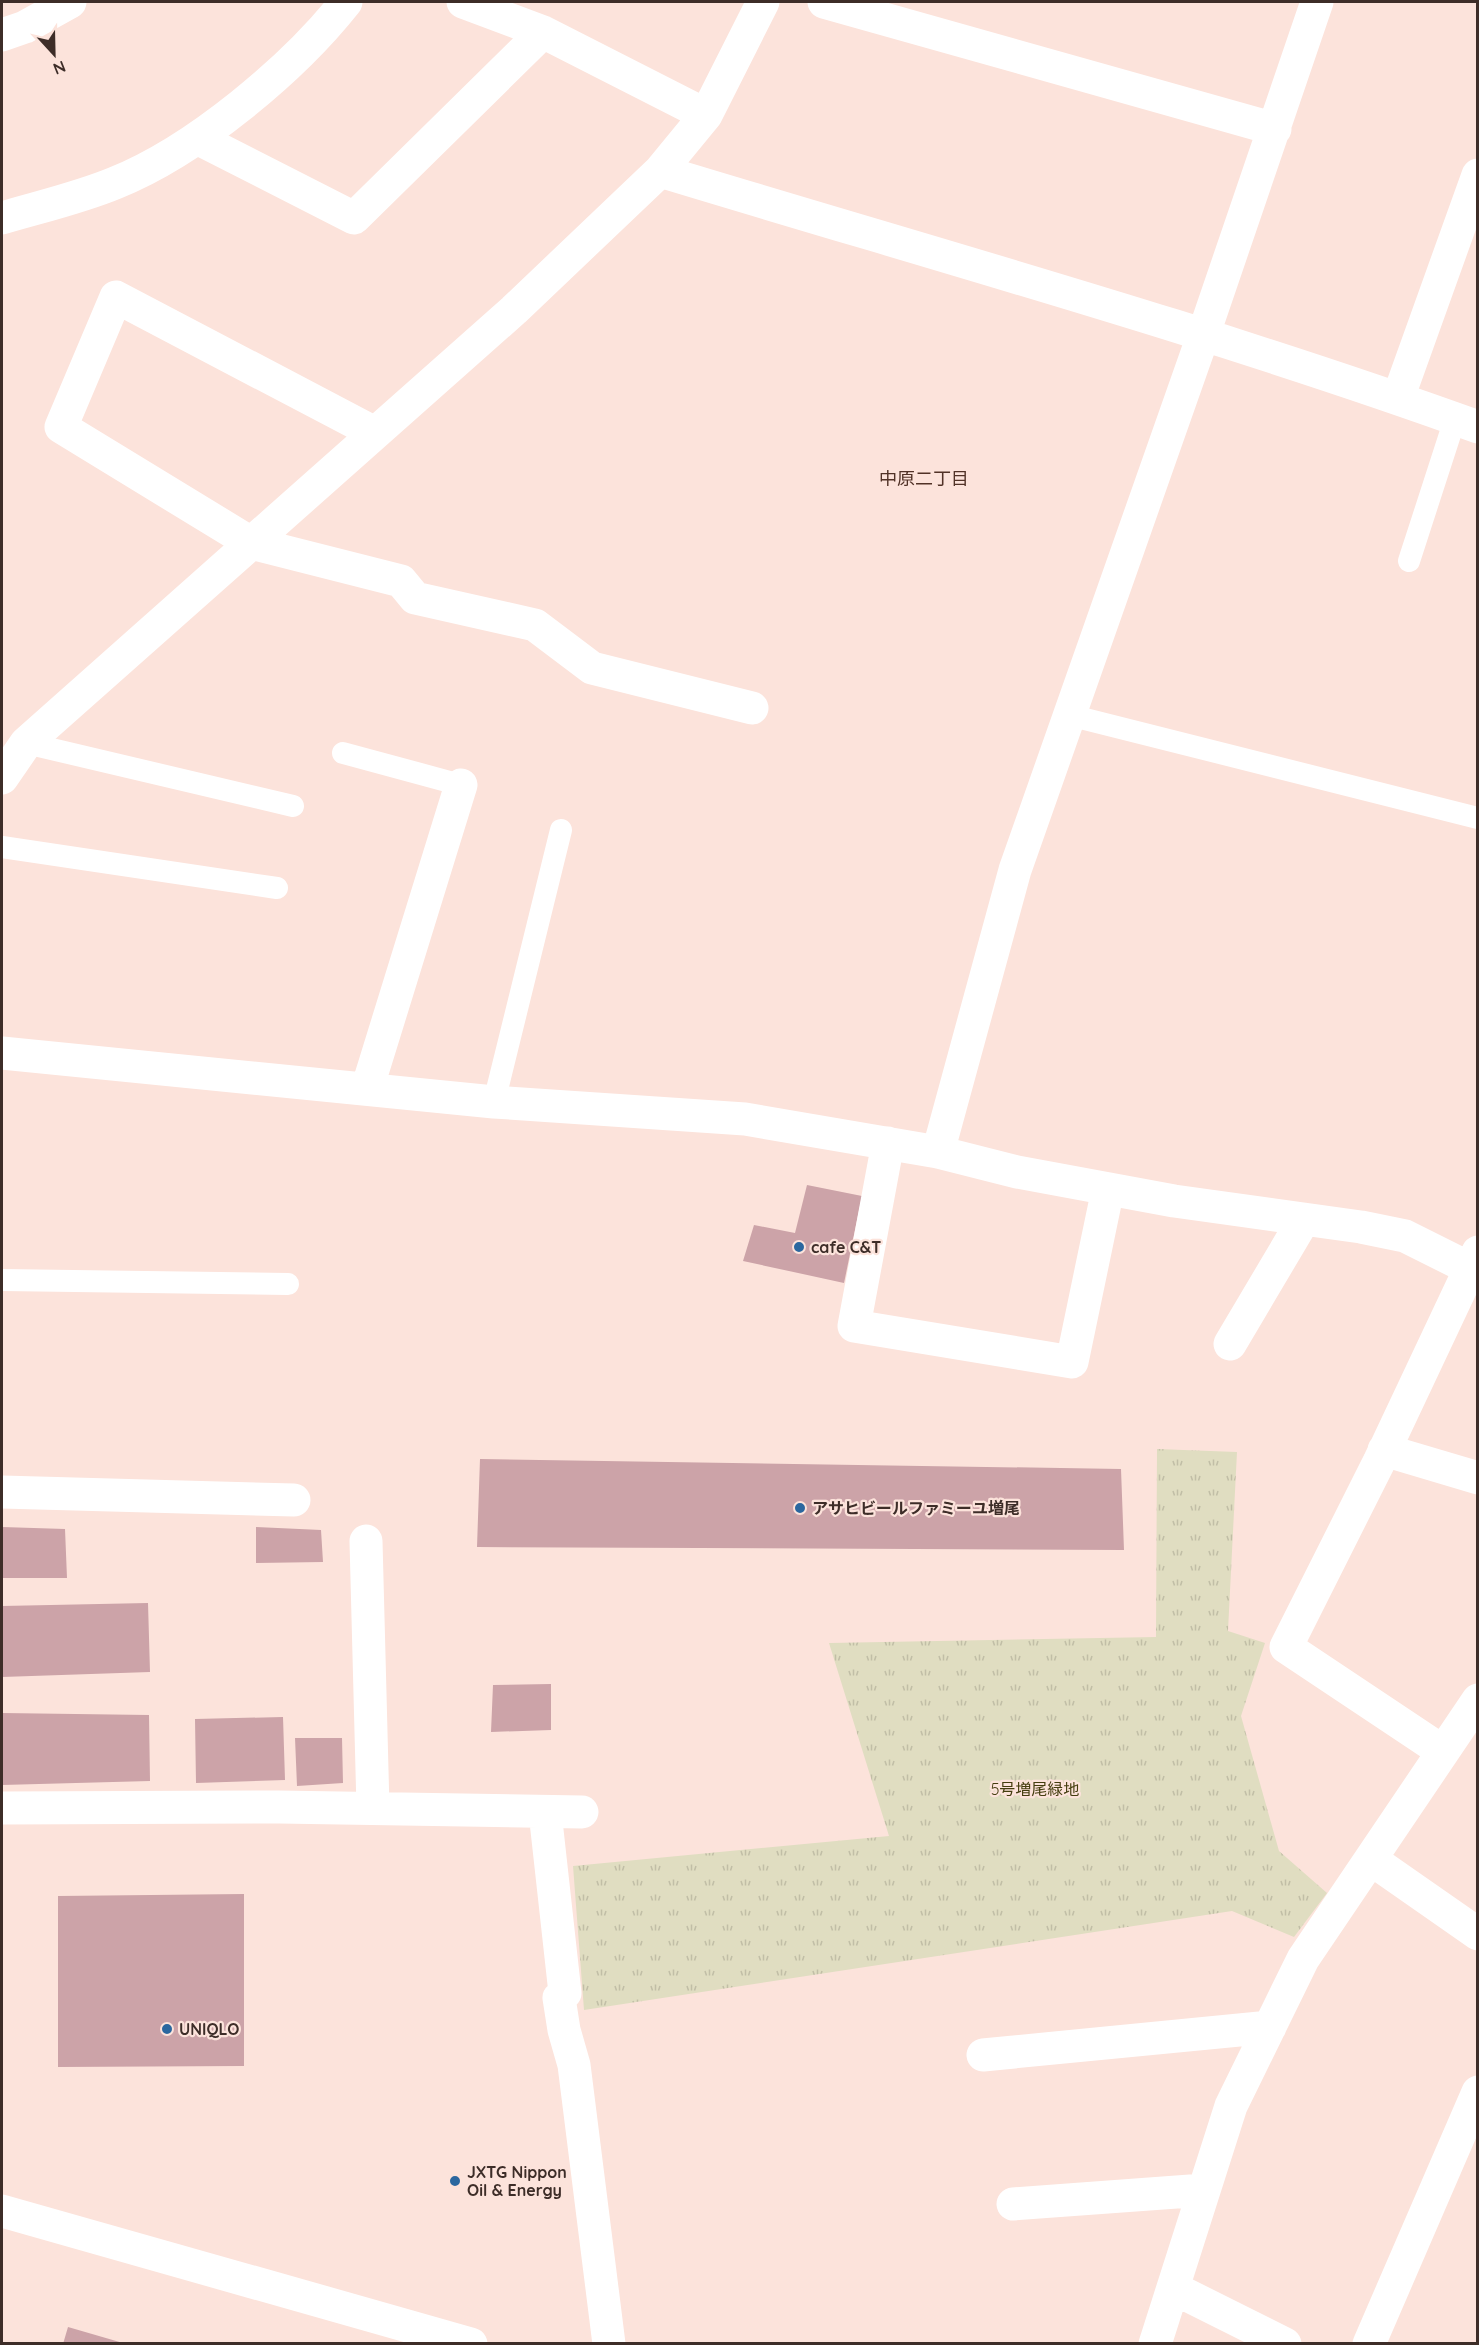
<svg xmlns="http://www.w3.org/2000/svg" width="1479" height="2345" font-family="Quicksand,'Noto Sans JP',sans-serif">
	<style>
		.park { fill: url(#park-tufts) }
		.building { fill: #cca3a8 }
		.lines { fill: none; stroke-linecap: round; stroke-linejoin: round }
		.service { stroke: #fff; stroke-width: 22 }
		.minor { stroke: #fff; stroke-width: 33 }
		.tertiary { stroke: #fff; stroke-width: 33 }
		.poi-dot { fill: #2b679f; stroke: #fce3db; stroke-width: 2 }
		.labels { text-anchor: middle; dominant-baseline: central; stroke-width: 4.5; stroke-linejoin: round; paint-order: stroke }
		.poi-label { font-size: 16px; font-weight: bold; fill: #3d2d28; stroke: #fce3db; text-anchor: start }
		.park-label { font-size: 16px; fill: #443d0f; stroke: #fce3db }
		.neighbourhood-label { font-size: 18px; fill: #513227; stroke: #fce3db }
	</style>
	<defs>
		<pattern id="park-tufts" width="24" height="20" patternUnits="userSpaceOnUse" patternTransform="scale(1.5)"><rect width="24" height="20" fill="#e0ddc1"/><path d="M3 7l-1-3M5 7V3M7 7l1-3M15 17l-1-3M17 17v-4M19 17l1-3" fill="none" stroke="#c1bea6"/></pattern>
	</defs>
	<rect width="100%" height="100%" fill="#fce3db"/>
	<path class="park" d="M1157,1449L1237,1452L1228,1631L1265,1643L1241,1716L1279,1851L1327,1893L1294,1937L1232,1911L584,2010L573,1866L889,1836L829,1643L1156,1637Z"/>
	<path class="building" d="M807,1185L862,1196L844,1283L743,1261L754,1225L795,1233Z
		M480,1459L1121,1469L1124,1550L477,1547Z
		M2,1527L65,1529L67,1578H2Z
		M256,1527L321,1530L323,1562L256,1563Z
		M148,1603L150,1672L2,1677V1606Z
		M551,1684V1730L491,1732L493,1685Z
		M2,1713L149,1715L150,1781L2,1785Z
		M283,1717L285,1780L196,1783L195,1719Z
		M295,1738H342L343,1783L297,1786Z
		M244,1894V2066L58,2067V1896Z
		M68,2327L123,2343L122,2344H63Z"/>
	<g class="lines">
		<path class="service" d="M1409,561L1455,419
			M1069,715L1478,818
			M26,743L293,806
			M343,753L461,785
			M2,847L277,888
			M494,1102L561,830
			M2,1280L288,1284"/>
		<path class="minor" d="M463,2L543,32L706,115
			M824,2L1275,129
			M2,35L25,27L70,2
			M199,139L354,218L543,32
			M660,171C933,254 1209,330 1478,427
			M2,218C39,207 79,198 115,183C195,151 293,69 346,2
			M1398,398L1478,175
			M375,433L116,297L61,427L251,543L401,581L415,598L535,625L592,668L752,708
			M2,778L26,743L514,310L660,171L706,115L763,2
			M2,1053L494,1102L745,1119L938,1152L1017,1172L1174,1201L1361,1227L1405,1236L1469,1268
			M367,1089L461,785
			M888,1143L854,1326L1072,1362L1108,1189
			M938,1152L1015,870L1203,336L1317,2
			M1230,1344L1304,1219
			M1384,1450L1478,1478
			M2,1492L294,1500
			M366,1541L373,1808
			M1442,1751L1286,1647L1379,1462L1478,1252
			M2,1808L279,1807L582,1812
			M545,1812L565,1993L559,1998L564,2030L574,2065L609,2344
			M1372,1860L1478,1934
			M983,2055L1270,2027
			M1013,2204L1204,2190
			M1173,2288L1285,2344
			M1155,2344L1231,2106L1303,1959L1478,1700
			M1369,2344L1478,2092"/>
		<path class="tertiary" d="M2,2211L471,2344"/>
	</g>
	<g class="poi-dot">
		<circle cx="799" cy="1247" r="6"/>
		<circle cx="800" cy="1508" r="6"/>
		<circle cx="167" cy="2029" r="6"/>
		<circle cx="455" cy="2181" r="6"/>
	</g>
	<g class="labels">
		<g class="poi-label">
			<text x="811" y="1247">cafe C&amp;T</text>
			<text x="812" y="1508">アサヒビールファミーユ増尾</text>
			<text x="179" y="2029">UNIQLO</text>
			<text x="467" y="2172">JXTG Nippon<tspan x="467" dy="18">Oil &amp; Energy</tspan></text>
		</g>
		<g class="park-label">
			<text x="1035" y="1789">5号増尾緑地</text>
		</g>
		<g class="neighbourhood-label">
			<text x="924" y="478">中原二丁目</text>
		</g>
	</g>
	<rect width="1479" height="2345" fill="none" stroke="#3d2d28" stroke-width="6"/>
	<g transform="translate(54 54) rotate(158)" stroke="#fce3db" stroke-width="4.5" paint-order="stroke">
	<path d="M0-4.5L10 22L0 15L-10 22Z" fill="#3d2d28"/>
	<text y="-9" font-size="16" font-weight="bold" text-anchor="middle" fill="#3d2d28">N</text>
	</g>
</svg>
